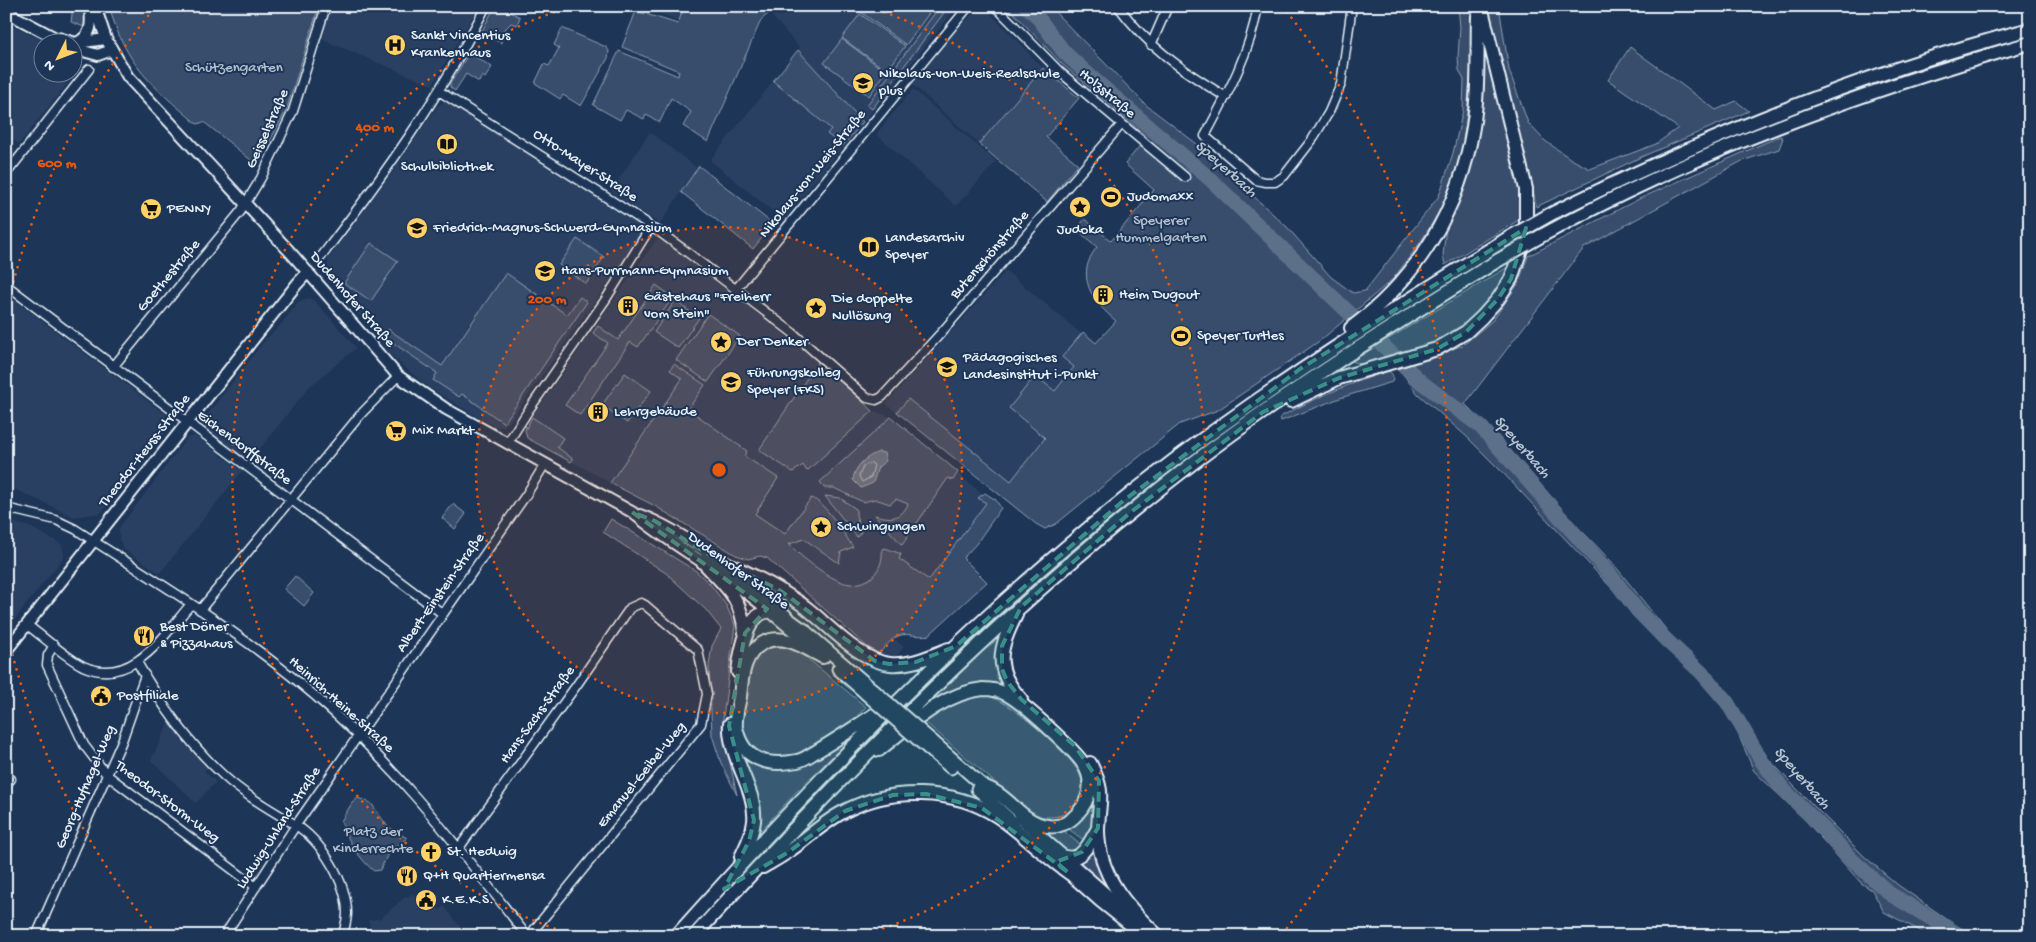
<svg xmlns="http://www.w3.org/2000/svg" width="2036" height="942" font-family="'Gochi Hand',sans-serif">
	<style>
		.built { fill: #2a4162 }
		.green { fill: #374d6c; stroke: #909fb2 }
		.water { fill: #5d7089; stroke: #95a4b5 }
		.lines { fill: none; stroke-linecap: round; stroke-linejoin: round }
		.shore { stroke: #b0bdcc; stroke-width: 1 }
		.river { stroke: #5d7089; stroke-width: 15 }
		.minor-casing { stroke: #e8f1f8; stroke-width: 11 }
		.secondary-casing { stroke: #e8f1f8; stroke-width: 14 }
		.primary-casing { stroke: #e8f1f8; stroke-width: 15 }
		.trunk-casing { stroke: #e8f1f8; stroke-width: 16 }
		.minor { stroke: #1d3557; stroke-width: 8 }
		.secondary { stroke: #1d3557; stroke-width: 10 }
		.primary { stroke: #1d3557; stroke-width: 11 }
		.trunk { stroke: #1d3557; stroke-width: 12 }
		.primary-bridge-casing { stroke: #e8f1f8; stroke-width: 15; stroke-linecap: butt }
		.trunk-bridge-casing { stroke: #e8f1f8; stroke-width: 16; stroke-linecap: butt }
		.primary-bridge { stroke: #1d3557; stroke-width: 11 }
		.trunk-bridge { stroke: #1d3557; stroke-width: 12 }
		.marked { fill: #3a8f8a; fill-opacity: 0.2; stroke: #3a8f8a; stroke-width: 4; stroke-dasharray: 10 6; stroke-linejoin: round }
		.ring { fill: none; stroke: #e8590c; stroke-width: 2.5; stroke-dasharray: 2.5 5 }
		.labels { text-anchor: middle; dominant-baseline: central; stroke-width: 4; stroke-linejoin: round; paint-order: stroke }
		.poi-label { font-size: 15px; fill: #e8f1f8; stroke: #1d3557; text-anchor: start }
		.park-label { font-size: 15px; fill: #b3c0ce; stroke: #1d3557 }
		.street-label { font-size: 15px; fill: #e8f1f8; stroke: #1d3557 }
		.water-label { font-size: 16px; font-style: italic; fill: #b7c4d1; stroke: #1d3557 }
		.centre { fill: #e8590c; stroke: #1d3557; stroke-width: 2.5 }
		.ring-label { font-size: 15px; text-anchor: middle; font-weight: bold; fill: #e8590c; stroke: #1d3557; stroke-width: 4; stroke-linejoin: round; paint-order: stroke }
	</style>
	<rect width="100%" height="100%" fill="#1d3557"/>
	<filter id="ink" filterUnits="userSpaceOnUse"><feTurbulence type="fractalNoise" baseFrequency=".02" numOctaves="2"/><feDisplacementMap in="SourceGraphic" scale="10" xChannelSelector="R" yChannelSelector="G"/><feConvolveMatrix kernelMatrix="1 2 1 2 8 2 1 2 1" color-interpolation-filters="sRGB"/></filter>
	<g filter="url(#ink)">
		<path class="built" d="M331,6H479L432,85L323,40Z
			M638,6H683L678,20Z
			M724,6H958L783,220L710,160L800,48L769,13Z
			M977,10L988,11L1043,68L979,144L912,84L955,31Z
			M6,22L45,42H42V72H72L73,57L82,65L19,144L6,134Z
			M913,89L996,162L956,206L876,134Z
			M445,101L470,114L640,225L643,230L627,256L510,421L502,427L495,426L479,418L430,388L403,366L390,353L349,303L337,286L328,267V259L387,180L437,107Z
			M650,132L697,168L660,224L611,191Z
			M656,240L664,241L762,317L823,366L873,411L891,417L995,505L881,646L747,537L620,488L525,436L526,427L530,420Z
			M1006,271L1092,343L1020,512L886,404Z
			M6,294L170,418V427L101,513L74,517L6,485Z
			M309,298L315,301L356,348L309,387L250,461L205,427L204,419L265,340L279,327L299,301Z
			M195,436L242,471L160,573L125,550L119,540V528L187,438Z
			M6,520L30,527L54,540L62,545L64,555L63,558L6,630Z
			M893,637L904,647L894,659H886L879,654Z
			M169,723L199,758L201,756L210,765L204,771L216,782L196,803L151,760Z
			M412,893L426,910L434,903L439,910L444,906L460,927L454,936H373L368,920L380,919L406,896L408,897Z"/>
		<path class="green" d="M73,6H85L88,25H85L84,27L71,22Z
			M109,6H319L286,111L257,165L204,122L197,124C152,85 126,67 109,6Z
			M495,6H499L520,17L517,25L511,23L502,32L501,43L481,33Z
			M684,6H724L769,13L761,20L708,142L683,126L691,112L671,98L660,122L646,115L644,119L626,110L620,120L593,105L619,51L678,76L679,71L622,47L636,11L678,24Z
			M866,6H934L906,45L861,12Z
			M940,6H949L872,109L867,105Z
			M1007,6H1049L1146,105L1197,144L1287,227L1331,277L1353,293L1365,291L1439,196L1453,153L1463,110L1464,80L1459,70L1458,57L1460,27L1458,6H1471L1473,42L1467,112L1463,144L1455,178L1441,209L1420,243L1393,279L1321,340L1218,410L1180,424L1056,524L1045,529L1036,524L897,412L908,399L1011,481L1045,438L1009,408L1035,376L1055,391L1074,367L1062,357L1083,332L1096,343L1116,321C1092,301 1074,276 1097,247L1076,229L1085,219L1111,241L1154,190L1125,164L1147,137L1061,63Z
			M1486,6H1499L1509,70L1528,123L1544,140L1571,159L1590,169L1656,144L1678,128L1608,80L1630,47L1716,110L1736,101L1749,111L1641,157L1536,207L1532,182Z
			M860,14L905,46L887,71L842,38Z
			M562,28L606,47L609,51L608,58L581,106L563,95L560,99L535,83L544,64L549,66L559,48L554,45Z
			M842,39L886,72L869,96L824,63Z
			M798,50L863,122L843,146L827,134L831,129L773,81Z
			M1485,52C1501,107 1517,161 1522,218L1445,265L1443,255L1446,227L1482,53Z
			M469,53L492,67L485,78L482,76L479,82L466,74L455,91L450,87V84Z
			M1043,68L1079,98L1046,137L1078,164L1047,202L979,144Z
			M1780,136L1783,138L1779,149L1742,161L1584,248L1465,404L1506,445L1578,527L1612,562L1668,632L1703,666L1734,702L1766,756L1793,785L1865,857L1898,885L1971,936H1930L1884,912L1872,890L1861,883L1806,821L1754,771L1726,706L1668,648L1504,474L1467,437L1418,394L1399,369L1463,345L1493,320L1518,284L1528,256L1641,198Z
			M699,166L773,224L753,249L681,192Z
			M577,239L604,257L586,284L559,265Z
			M371,243L398,261L371,301L344,283Z
			M1508,267L1492,300L1448,340L1363,365L1352,361Z
			M506,273L567,315L580,297L587,302L504,423L462,394L459,397L433,380L437,373L383,336L388,329L442,366Z
			M656,285L673,297L638,347L630,342L580,415L565,405L608,343L593,333L598,326L618,340Z
			M675,301L699,318L678,348L654,332Z
			M708,314L740,336L708,382L676,360Z
			M818,362L873,411L807,471L803,465L793,472L759,450Z
			M674,364L705,385L688,409L747,451L744,456L778,478L755,514L785,534L811,498C825,502 844,534 853,547L841,552L839,563L804,539L789,544C799,556 834,583 850,584C858,584 866,582 872,577C880,569 883,560 882,549L885,548L901,554L899,559L929,580L986,503L978,498L985,493L996,500L1001,508L976,544L963,558L987,582L929,635C923,636 918,636 912,635C896,632 889,642 879,654L865,645L767,558L760,556L748,559L736,555L655,506L610,483L682,379L670,370Z
			M1389,371C1393,374 1394,377 1392,382L1340,398L1281,421L1280,417C1315,398 1350,383 1389,371Z
			M625,373L651,391L627,423L602,405Z
			M532,417L563,438L557,447L573,459L571,462L527,438L525,430Z
			M891,417L958,472L953,480L948,478L902,545L875,515C890,519 901,520 908,504L896,499L890,504L875,499L863,502L834,488H825L820,482Z
			M825,496L840,498L856,509V515L861,532L857,537Z
			M453,504L466,514L455,529L442,518Z
			M611,519L696,571L710,584L726,605L735,625L722,726L737,795L721,763L712,735L709,665L712,646L721,629L706,610L666,573L603,532Z
			M295,576L314,593L304,606L284,589Z
			M1003,630C992,651 993,668 1004,688L916,711Z
			M776,647L789,648L801,653L866,707C846,728 818,753 788,758C780,760 769,757 760,757C754,750 743,742 741,733C737,720 746,664 755,655C762,648 768,649 776,647Z
			M987,695C993,698 1001,701 1007,705C1026,718 1069,753 1079,773C1096,807 1056,827 1029,812L925,722C944,708 963,697 987,695Z
			M849,736L851,738L796,792L756,836L740,751L776,769Z
			M1093,796H1095L1094,820L1085,841L1070,830L1069,826Z
			M358,798L371,803L388,827L407,838L389,852L380,870L374,871C359,859 347,839 341,821L352,803Z
			M1063,828L1067,834L1082,846L1068,854L1036,829Z
			M1088,851L1091,854L1095,853L1113,894L1075,862Z"/>
		<path class="water" d="M879,452L884,453L886,461L878,467L873,483L861,488L853,480C854,466 867,456 879,452Z"/>
		<g class="lines">
			<path class="shore" d="M871,463L874,465L871,477L862,482L859,476L863,467Z"/>
			<path class="river" d="M1026,6L1036,15L1064,52L1091,77L1210,179L1421,382L1481,427L1609,573L1637,610L1667,641L1702,673L1727,702L1763,763L1783,789L1824,829L1851,859L1890,894L1961,936"/>
			<g class="minor-casing">
				<path id="minor" d="M995,6L1060,72L1185,177
					M1118,6C1148,47 1183,71 1226,97
					M1258,6C1250,53 1227,95 1205,136L1256,180L1265,182H1275L1284,176L1312,140L1329,112L1341,84L1352,6
					M1151,45L1168,6
					M439,91L645,222L650,228L658,231L683,249L793,333L867,398L876,400L882,397L941,333L1122,124
					M6,174L89,69
					M321,257C382,178 441,96 486,6
					M6,285L443,614
					M736,289L969,6
					M113,367L241,211L261,178L293,111L326,6
					M507,444L528,411L606,299L650,228
					M6,508L56,520L75,529C148,576 223,621 291,676C383,749 456,843 527,936
					M200,610L361,414L398,376
					M27,625C44,637 65,657 83,666C132,688 164,635 191,604
					M54,645L48,655L47,665L84,745L107,775L256,887
					M137,662C160,703 190,745 225,777C246,796 270,809 294,824C321,840 347,882 347,913C347,921 344,929 343,936
					M6,784L11,779
					M459,848L576,686L630,608L641,603L645,605L698,650L707,694L701,724L529,936
					M36,936L122,741L145,675
					M224,936L296,825L526,495L545,464"/>
			</g>
			<g class="secondary-casing">
				<path id="secondary" d="M95,6L106,39L128,77L291,253L398,376L446,409L632,512C661,537 695,556 726,578C757,599 785,624 813,648
					M6,12L63,42
					M58,38L76,43L106,39
					M77,43C94,34 91,22 90,6
					M72,48L98,55L112,50
					M640,515C689,533 745,581 786,615
					M6,651L297,284L308,272"/>
			</g>
			<g class="primary-casing">
				<path id="primary" d="M804,630L871,688
					M838,669L865,693
					M930,739L989,791
					M924,745L951,768
					M977,789L1013,822
					M1020,818L1135,920
					M1062,867L1100,901L1144,936"/>
			</g>
			<g class="trunk-casing">
				<path id="trunk" d="M1549,215C1703,138 1863,73 2030,29
					M1541,236C1696,151 1861,92 2030,43
					M1351,328C1417,279 1460,209 1473,127C1479,91 1477,53 1478,16
					M1291,401L1339,378L1437,349L1466,332L1482,317L1498,299L1511,279L1526,234V189L1481,6
					M708,554C732,567 760,577 783,592C792,598 801,603 809,610C830,627 862,662 890,664C911,666 930,656 949,649
					M702,561C725,586 741,596 745,633
					M1016,615C999,648 993,669 1021,699
					M823,657C805,648 783,632 763,643C743,654 742,677 740,697C738,706 735,718 736,727C742,760 767,767 797,761C804,760 811,754 817,751C839,738 860,724 881,710
					M738,672C740,654 748,601 778,613C787,617 795,625 804,630
					M730,724C728,757 757,789 754,821C753,834 746,846 741,857
					M879,750C909,726 943,693 983,689C992,689 1001,691 1008,695C1024,704 1075,750 1084,765C1094,781 1090,800 1077,814C1070,822 1059,828 1047,826C1026,823 1014,804 997,793C993,790 988,788 983,786
					M1090,763C1106,794 1099,798 1098,830C1098,875 1127,907 1158,936
					M1045,848C1077,867 1082,857 1098,828
					M763,867C771,862 779,858 786,853C806,840 823,822 845,811C891,787 953,788 997,816C1023,833 1044,856 1069,873
					M676,936C829,765 990,600 1173,461C1280,381 1392,310 1505,240
					M694,936C849,767 1010,603 1193,463C1290,389 1394,325 1497,261"/>
			</g>
			<use href="#minor" class="minor"/>
			<use href="#secondary" class="secondary"/>
			<use href="#primary" class="primary"/>
			<use href="#trunk" class="trunk"/>
			<g class="primary-bridge-casing">
				<path id="primary-bridge" d="M871,688L930,739
					M865,693L924,745"/>
			</g>
			<g class="trunk-bridge-casing">
				<path id="trunk-bridge" d="M1505,240L1549,215
					M1497,261L1541,236"/>
			</g>
			<use href="#primary-bridge" class="primary-bridge"/>
			<use href="#trunk-bridge" class="trunk-bridge"/>
		</g>
	</g>
	<path class="marked" d="M1526,228L1511,279L1498,299L1466,332L1437,349L1339,378L1263,412L1131,512L1021,607L1002,646V669L1007,681L1021,699L1075,746L1099,781L1098,828L1082,852L1056,862L1069,873L982,808L926,794L893,795L845,811L787,853L724,889L749,841L754,820L729,726L745,633L767,609L632,512L655,521L708,554L781,591L875,661L889,664L916,662L956,646L1123,501L1300,369Z"/>
	<circle cx="719" cy="470" r="243" fill="#e8590c" fill-opacity=".12"/>
	<g class="ring">
		<circle cx="719" cy="470" r="243"/>
		<path d="M577 936A487 487 0 0 1 569 7M869 7A487 487 0 0 1 861 936"/>
		<path d="M156 934A730 730 0 0 1 6 628M6 312A730 730 0 0 1 152 11M1286 11A730 730 0 0 1 1282 934"/>
	</g>
	<defs>
		<g id="hospital-disc" transform="scale(1.125)"><circle r="9.5" fill="#ffd166" stroke="#1d3557"/><path d="M-5-5h3v3.5h4V-5h3V5h-3V1.5h-4V5h-3Z" fill="#111"/></g>
		<g id="school-disc" transform="scale(1.125)"><circle r="9.5" fill="#ffd166" stroke="#1d3557"/><path d="M0-5L7-2L0 1L-7-2ZM-4 1L0 2.5L4 1V4Q0 6-4 4Z" fill="#111"/></g>
		<g id="library-disc" transform="scale(1.125)"><circle r="9.5" fill="#ffd166" stroke="#1d3557"/><path d="M-6-4Q-3-5.5-.7-3.5V5Q-3 3-6 4ZM6-4Q3-5.5 .7-3.5V5Q3 3 6 4Z" fill="#111"/></g>
		<g id="stadium-disc" transform="scale(1.125)"><circle r="9.5" fill="#ffd166" stroke="#1d3557"/><path d="M0-5a6.5 5 0 1 0 0 10a6.5 5 0 1 0 0-10ZM-3.5-1.8h7v3.6h-7Z" fill="#111"/></g>
		<g id="sight-disc" transform="scale(1.125)"><circle r="9.5" fill="#ffd166" stroke="#1d3557"/><path d="M0-6L1.8-2.2L6-1.7L2.9 1.2L3.7 5.4L0 3.3L-3.7 5.4L-2.9 1.2L-6-1.7L-1.8-2.2Z" fill="#111"/></g>
		<g id="supermarket-disc" transform="scale(1.125)"><circle r="9.5" fill="#ffd166" stroke="#1d3557"/><path d="M-6-5.5h2.5l.6 2H6L4.5 2H-2.5L-4.4-4H-6ZM-1.5 3.2a1.3 1.3 0 1 0 .1 0ZM3 3.2a1.3 1.3 0 1 0 .1 0Z" fill="#111"/></g>
		<g id="building-disc" transform="scale(1.125)"><circle r="9.5" fill="#ffd166" stroke="#1d3557"/><path d="M-4-6H4V6H1V3H-1V6H-4ZM-2.5-4.3h1.7v1.8h-1.7ZM.8-4.3h1.7v1.8H.8ZM-2.5-1h1.7V.8h-1.7ZM.8-1h1.7V.8H.8Z" fill="#111"/></g>
		<g id="university-disc" transform="scale(1.125)"><circle r="9.5" fill="#ffd166" stroke="#1d3557"/><path d="M0-5L7-2L0 1L-7-2ZM-4 1L0 2.5L4 1V4Q0 6-4 4Z" fill="#111"/></g>
		<g id="restaurant-disc" transform="scale(1.125)"><circle r="9.5" fill="#ffd166" stroke="#1d3557"/><path d="M-5-6h1v4h1v-4h1v4h1v-4h1v5L-1.5 .5V6h-2V.5L-5-1ZM5-6V6H3V1.5H1.5Q1.5-4 5-6Z" fill="#111"/></g>
		<g id="civic-disc" transform="scale(1.125)"><circle r="9.5" fill="#ffd166" stroke="#1d3557"/><path d="M-.6-6.5H3V-4.5H.6V-3L4-1V1h2V6H-6V1h2V-1L-.6-3ZM-1.2 2.5V6h2.4V2.5Z" fill="#111"/></g>
		<g id="church-disc" transform="scale(1.125)"><circle r="9.5" fill="#ffd166" stroke="#1d3557"/><path d="M-1.2-6h2.4v3.5h3.3v2.4h-3.3V6h-2.4V-.1h-3.3v-2.4h3.3Z" fill="#111"/></g>
	</defs>
	<g fill-rule="evenodd">
		<use href="#hospital-disc" x="395" y="45"/>
		<use href="#school-disc" x="863" y="83"/>
		<use href="#library-disc" x="447" y="144"/>
		<use href="#stadium-disc" x="1111" y="197"/>
		<use href="#sight-disc" x="1080" y="207"/>
		<use href="#supermarket-disc" x="151" y="209"/>
		<use href="#school-disc" x="417" y="228"/>
		<use href="#library-disc" x="869" y="247"/>
		<use href="#school-disc" x="545" y="271"/>
		<use href="#building-disc" x="1103" y="295"/>
		<use href="#building-disc" x="628" y="306"/>
		<use href="#sight-disc" x="816" y="308"/>
		<use href="#stadium-disc" x="1181" y="336"/>
		<use href="#sight-disc" x="721" y="342"/>
		<use href="#university-disc" x="947" y="367"/>
		<use href="#university-disc" x="731" y="382"/>
		<use href="#building-disc" x="598" y="412"/>
		<use href="#supermarket-disc" x="396" y="431"/>
		<use href="#sight-disc" x="821" y="527"/>
		<use href="#restaurant-disc" x="144" y="636"/>
		<use href="#civic-disc" x="101" y="696"/>
		<use href="#church-disc" x="431" y="852"/>
		<use href="#restaurant-disc" x="407" y="876"/>
		<use href="#civic-disc" x="426" y="900"/>
	</g>
	<g class="labels">
		<g class="poi-label">
			<text x="411" y="36">Sankt Vincentius<tspan x="411" dy="17">Krankenhaus</tspan></text>
			<text x="879" y="74">Nikolaus-von-Weis-Realschule<tspan x="879" dy="17">plus</tspan></text>
			<text x="447" y="167" text-anchor="middle">Schulbibliothek</text>
			<text x="1127" y="197">Judomaxx</text>
			<text x="167" y="209">PENNY</text>
			<text x="433" y="228">Friedrich-Magnus-Schwerd-Gymnasium</text>
			<text x="1080" y="230" text-anchor="middle">Judoka</text>
			<text x="885" y="238">Landesarchiv<tspan x="885" dy="17">Speyer</tspan></text>
			<text x="561" y="271">Hans-Purrmann-Gymnasium</text>
			<text x="1119" y="295">Heim Dugout</text>
			<text x="644" y="297">Gästehaus "Freiherr<tspan x="644" dy="17">vom Stein"</tspan></text>
			<text x="832" y="299">Die doppelte<tspan x="832" dy="17">Nullösung</tspan></text>
			<text x="1197" y="336">Speyer Turtles</text>
			<text x="737" y="342">Der Denker</text>
			<text x="963" y="358">Pädagogisches<tspan x="963" dy="17">Landesinstitut i-Punkt</tspan></text>
			<text x="747" y="373">Führungskolleg<tspan x="747" dy="17">Speyer (FKS)</tspan></text>
			<text x="614" y="412">Lehrgebäude</text>
			<text x="412" y="431">Mix Markt</text>
			<text x="837" y="527">Schwingungen</text>
			<text x="160" y="627">Best Döner<tspan x="160" dy="17">&amp; Pizzahaus</tspan></text>
			<text x="117" y="696">Postfiliale</text>
			<text x="447" y="852">St. Hedwig</text>
			<text x="423" y="876">Q+H Quartiermensa</text>
			<text x="442" y="900">K.E.K.S.</text>
		</g>
		<g class="park-label">
			<text x="234" y="68">Schützengarten</text>
			<text x="1161" y="221">Speyerer<tspan x="1161" dy="17">Hummelgarten</tspan></text>
			<text x="373" y="832">Platz der<tspan x="373" dy="17">Kinderrechte</tspan></text>
		</g>
		<g class="street-label">
			<text transform="translate(1107 94) rotate(40)">Holzstraße</text>
			<text transform="translate(268 129) rotate(-66)">Geisselstraße</text>
			<text transform="translate(585 166) rotate(33)">Otto-Mayer-Straße</text>
			<text transform="translate(813 174) rotate(-51)">Nikolaus-von-Weis-Straße</text>
			<text transform="translate(990 255) rotate(-49)">Butenschönstraße</text>
			<text transform="translate(169 276) rotate(-50)">Goethestraße</text>
			<text transform="translate(352 300) rotate(49)">Dudenhofer Straße</text>
			<text transform="translate(244 448) rotate(37)">Eichendorffstraße</text>
			<text transform="translate(145 451) rotate(-52)">Theodor-Heuss-Straße</text>
			<text transform="translate(738 571) rotate(36)">Dudenhofer Straße</text>
			<text transform="translate(441 593) rotate(-55)">Albert-Einstein-Straße</text>
			<text transform="translate(341 705) rotate(42)">Heinrich-Heine-Straße</text>
			<text transform="translate(538 715) rotate(-54)">Hans-Sachs-Straße</text>
			<text transform="translate(642 775) rotate(-51)">Emanuel-Geibel-Weg</text>
			<text transform="translate(86 787) rotate(-67)">Georg-Hufnagel-Weg</text>
			<text transform="translate(167 802) rotate(37)">Theodor-Storm-Weg</text>
			<text transform="translate(279 828) rotate(-57)">Ludwig-Uhland-Straße</text>
		</g>
		<g class="water-label">
			<text transform="translate(1225 170) rotate(42)">Speyerbach</text>
			<text transform="translate(1521 448) rotate(49)">Speyerbach</text>
			<text transform="translate(1801 779) rotate(49)">Speyerbach</text>
		</g>
	</g>
	<circle cx="719" cy="470" r="8" class="centre"/>
	<g class="ring-label">
		<text x="375" y="131">400 m</text>
		<text x="57" y="167">600 m</text>
		<text x="547" y="303">200 m</text>
	</g>
	<rect width="2036" height="942" fill="none" stroke="#1d3557" stroke-width="25"/>
	<rect x="12" y="12" width="2011" height="917" fill="none" stroke="#e8f1f8" stroke-width="2" filter="url(#ink)"/>
	<g transform="translate(58 58) rotate(228)"><circle r="24" fill="#1d3557" stroke="#6e8097"/>
	<path d="M0-4L9 19L0 12L-9 19Z" fill="#ffd166"/>
	<text y="-8" font-size="14" font-weight="bold" text-anchor="middle" fill="#e8f1f8">N</text>
	</g>
</svg>
